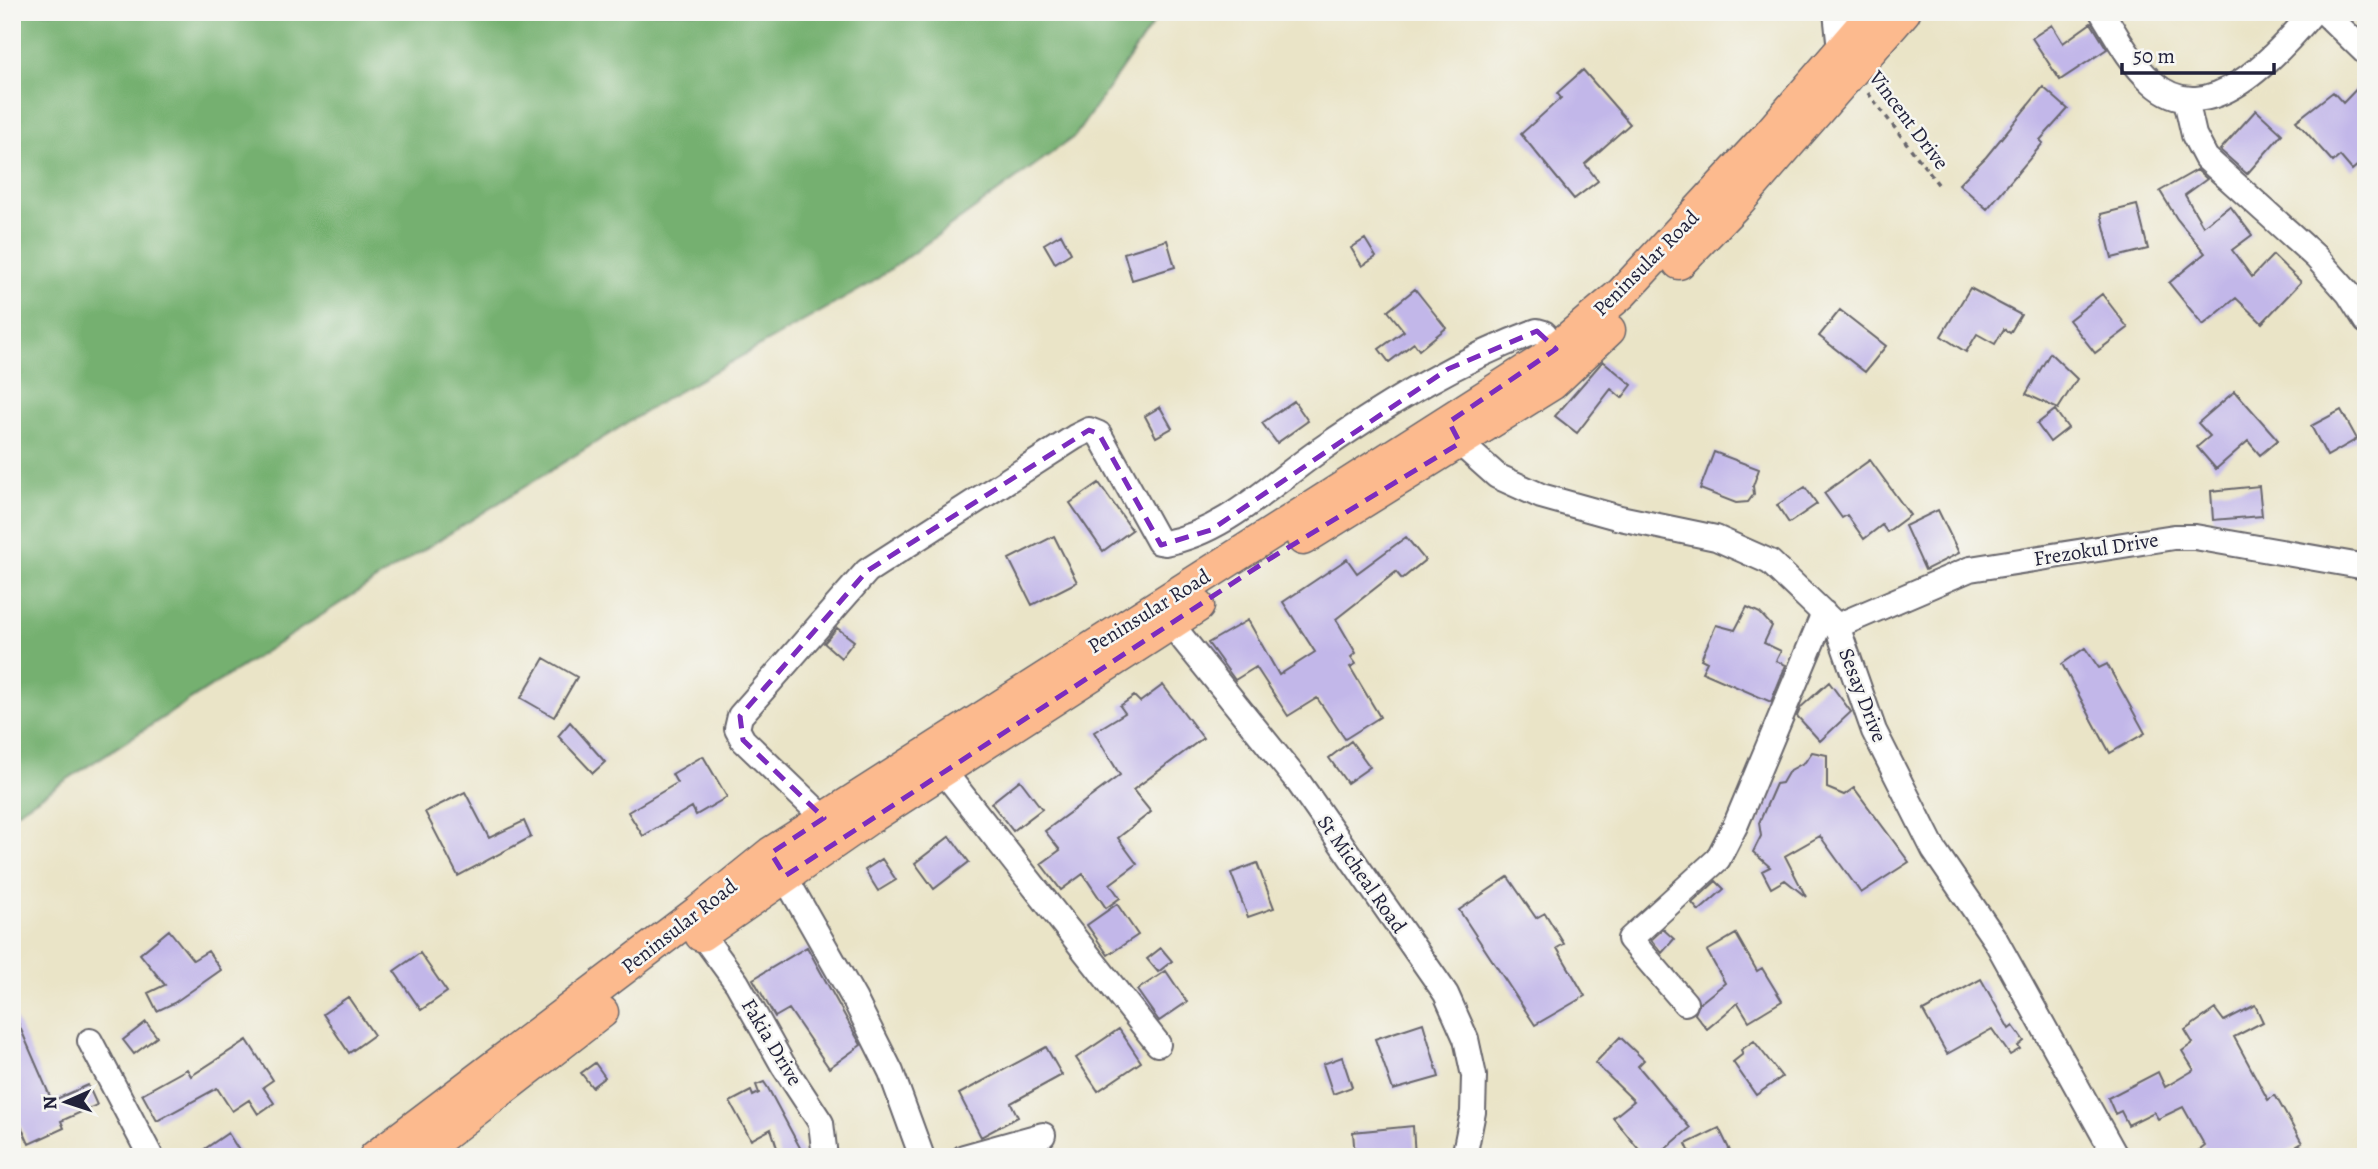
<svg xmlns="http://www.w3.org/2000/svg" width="2378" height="1169" font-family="Alegreya,serif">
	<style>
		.forest { fill: #74b070; stroke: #4b6956; stroke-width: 2 }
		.building { fill: #c2b7e9 }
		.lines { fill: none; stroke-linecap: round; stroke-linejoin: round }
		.minor-casing { stroke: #68666c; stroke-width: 28 }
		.major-casing { stroke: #68666c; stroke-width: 35 }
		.path { stroke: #68666c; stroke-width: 3.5; stroke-dasharray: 5 5; stroke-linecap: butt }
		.minor { stroke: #fff; stroke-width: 24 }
		.major { stroke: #fcba8e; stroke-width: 32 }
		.marked { fill: none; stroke: #7b2cbf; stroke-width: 5; stroke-dasharray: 14 9; stroke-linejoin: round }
		.labels { text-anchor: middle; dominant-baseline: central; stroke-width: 5; stroke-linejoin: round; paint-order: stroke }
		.street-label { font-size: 21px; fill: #22223b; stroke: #f6f6f2 }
	</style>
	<rect width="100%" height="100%" fill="#f6f6f2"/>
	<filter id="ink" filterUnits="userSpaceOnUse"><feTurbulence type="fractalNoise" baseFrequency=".0143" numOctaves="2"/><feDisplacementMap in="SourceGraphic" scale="14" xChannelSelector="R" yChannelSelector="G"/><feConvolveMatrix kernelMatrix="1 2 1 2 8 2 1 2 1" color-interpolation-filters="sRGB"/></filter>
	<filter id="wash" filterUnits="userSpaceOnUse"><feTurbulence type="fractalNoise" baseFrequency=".00686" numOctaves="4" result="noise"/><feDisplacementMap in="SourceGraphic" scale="28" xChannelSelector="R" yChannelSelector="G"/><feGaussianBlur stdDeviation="1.57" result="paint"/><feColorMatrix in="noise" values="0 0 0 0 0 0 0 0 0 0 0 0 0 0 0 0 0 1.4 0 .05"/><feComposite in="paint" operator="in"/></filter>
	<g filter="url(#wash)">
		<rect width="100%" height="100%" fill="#eae4c7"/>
		<path class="forest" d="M12,12H1161L1075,136L870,284L667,398L404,562L12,815Z"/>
		<g id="blocks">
			<path class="building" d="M2091,23L2107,49L2060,80L2032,38L2052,25L2063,43Z
				M1583,70L1630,124L1585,164L1598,181L1574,199L1521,134L1561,98L1557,93Z
				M2366,79V158L2352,170L2340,156L2333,162L2296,121L2333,92L2343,103Z
				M2043,87L2068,109L2040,140L2043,143L1987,209L1959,184L1986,157Z
				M2256,110L2282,134L2247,174L2220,150Z
				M2197,170L2207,179L2185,195L2203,226L2230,206L2252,235L2232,250L2252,277L2273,255L2301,282L2262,323L2236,298L2203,325L2169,283L2205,253L2177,219L2160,191Z
				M2137,205L2148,249L2112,258L2101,214Z
				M1061,234L1071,253L1055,263L1044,244Z
				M1365,239L1376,257L1362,266L1351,248Z
				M1167,240L1175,267L1132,280L1124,253Z
				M1970,288L2021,315L2010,333L2004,329L1995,344L1977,334L1966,352L1941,336Z
				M1415,289L1446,328L1419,350L1414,343L1389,362L1379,349L1404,331L1388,311Z
				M2102,294L2128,328L2095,353L2069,320Z
				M1840,310L1886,346L1865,372L1819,336Z
				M2050,353L2077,379L2058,409L2026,394Z
				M1603,361L1632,385L1622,398L1611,389L1577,433L1555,416Z
				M2235,391L2278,440L2260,455L2248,441L2216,469L2197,447L2210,436L2198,423Z
				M1294,401L1308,421L1277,443L1262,423Z
				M1160,407L1172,428L1156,437L1145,416Z
				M2055,410L2068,428L2050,442L2037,424Z
				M2341,410L2357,439L2327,456L2311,426Z
				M1714,452L1759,469L1753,486L1754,494L1748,502L1736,503L1700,489Z
				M1870,460L1910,515L1887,532L1882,525L1864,539L1847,515L1842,518L1824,493Z
				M1099,483L1132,530L1103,551L1070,503Z
				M2259,486L2262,516L2213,520L2211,491Z
				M1805,487L1817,504L1789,523L1777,505Z
				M1938,510L1959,553L1925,570L1905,526Z
				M1054,536L1077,582L1032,605L1009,559Z
				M1406,537L1425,560L1402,579L1396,572L1336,619L1356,653L1351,657L1356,664L1350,667L1380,717L1345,739L1317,698L1288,716L1256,667L1235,680L1208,643L1248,620L1279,675L1315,652L1283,602L1347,559L1357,573Z
				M1747,607L1760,613L1772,626L1764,643L1781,651L1776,661L1786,665L1771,702L1702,672L1707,662L1701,659L1716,625L1735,630Z
				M837,628L854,641L841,658L824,643Z
				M2085,648L2099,668L2107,664L2145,733L2110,753L2062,664Z
				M544,658L577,677L554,717L521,698Z
				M1829,682L1851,712L1820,741L1797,716L1801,707Z
				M1163,685L1203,738L1133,790L1151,812L1118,838L1137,864L1110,884L1120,898L1106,908L1083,874L1061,890L1041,864L1060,850L1045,831L1120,775L1094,732L1125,713L1120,706L1134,696L1140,702Z
				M570,722L605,762L593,773L558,736Z
				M1351,741L1370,767L1347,783L1329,758Z
				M1812,752L1827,755V788L1844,795L1854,788L1909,862L1861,893L1820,836L1785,856L1806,897L1785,880L1771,888L1762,871L1770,867L1753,852L1761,836L1759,823L1776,784L1782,783L1789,771L1805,762Z
				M703,756L727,797L696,815L692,807L643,836L628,812L677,783L672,774Z
				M1020,780L1042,809L1013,831L991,803Z
				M465,792L489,838L524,821L531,837L458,876L425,812Z
				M950,836L969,862L934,889L915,863Z
				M882,859L896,880L878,891L865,870Z
				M1257,863L1274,908L1248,917L1231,873Z
				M1508,877L1536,918L1545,913L1564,944L1557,948L1585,996L1535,1025L1459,910Z
				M1716,881L1724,889L1699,911L1692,903Z
				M1117,904L1138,935L1108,955L1087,925Z
				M1663,929L1674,939L1662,953L1651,940Z
				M169,930L193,960L208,951L221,970L174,1003L157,1011L148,993L165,985L140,954Z
				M1736,934L1757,971L1762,968L1782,1001L1749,1021L1738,1003L1707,1029L1695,1014L1699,1004L1725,983L1707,951Z
				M807,947L861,1045L829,1068L789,1009L775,1017L753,979Z
				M1161,948L1172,961L1158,972L1147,959Z
				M420,953L447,992L421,1010L394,971Z
				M1166,971L1187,1002L1159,1021L1137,990Z
				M1981,979L2009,1029L2013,1026L2024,1041L2018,1046L2020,1049L2010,1055L1992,1029L1947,1054L1923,1011Z
				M348,997L374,1035L349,1053L323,1014Z
				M2255,1005L2263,1022L2234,1037L2268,1100L2275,1095L2302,1143L2279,1157H2191L2205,1146L2183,1107L2158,1119L2154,1112L2128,1125L2121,1111L2115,1114L2108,1098L2158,1072L2165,1087L2194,1070L2182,1051L2193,1043L2185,1030L2215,1009L2224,1021Z
				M12,1009L52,1101L88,1085L97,1105L61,1121L64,1128L29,1144L12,1106Z
				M146,1022L157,1037L134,1054L123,1040Z
				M1423,1023L1439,1077L1393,1090L1375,1039Z
				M1119,1029L1141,1062L1098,1091L1076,1058Z
				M1620,1037L1644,1060L1638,1066L1690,1128L1656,1157H1645L1613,1118L1634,1101L1595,1063Z
				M247,1040L273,1080L263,1087L274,1103L258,1114L249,1100L232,1111L217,1088L157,1121L142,1094L187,1069L191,1076Z
				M1754,1041L1782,1077L1756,1095L1733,1062L1743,1054L1741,1050Z
				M1046,1047L1062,1075L1011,1103L1018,1117L981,1137L959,1094Z
				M1342,1057L1352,1087L1333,1094L1323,1064Z
				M595,1063L605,1077L592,1087L581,1073Z
				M764,1082L768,1088L805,1157H780L771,1129L751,1140L730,1102L751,1091L753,1096L759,1093L756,1085Z
				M1413,1126L1415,1157H1355L1353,1132Z
				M1719,1128L1733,1157H1692L1686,1144Z
				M228,1133L243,1157H193Z"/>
		</g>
	</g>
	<g filter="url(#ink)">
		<use href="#blocks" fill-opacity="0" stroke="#68666c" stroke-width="2"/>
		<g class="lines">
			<g class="minor-casing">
				<path id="minor" d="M1836,12L1840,50
					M2102,12C2117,37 2130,62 2152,82C2208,134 2278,54 2313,12
					M2324,12L2366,53
					M2186,100L2194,135L2206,158L2316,257L2349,294L2366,321
					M1451,428L1460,443L1497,476L1541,496L1620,518L1716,538L1770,562L1837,626L1874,731L1934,850L1996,941L2116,1157
					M1171,624L1299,783L1446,994L1466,1039L1474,1076L1473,1112L1464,1157
					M1837,626L1970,569L2174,537H2195L2366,567
					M944,772L1158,1044
					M824,818L743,740L737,729L740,716L867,571L1075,437L1089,430L1099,434L1159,542L1165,543C1226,532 1272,483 1323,448C1390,402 1460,359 1537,331L1544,333L1556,349
					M777,863L855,1000L891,1072L922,1157
					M702,935L737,983L783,1065L821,1123L825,1157
					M1685,1003L1630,939L1718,859L1736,824L1824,613
					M90,1041L151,1157
					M964,1157L1043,1135"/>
			</g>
			<g class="major-casing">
				<path id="major" d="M1679,263L1738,202L1904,12
					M1303,539L1552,384L1609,330
					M701,935L868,819L1198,606
					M375,1157L698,912L771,853L1541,361L1622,293L1769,134L1874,12
					M415,1157L602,1012"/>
			</g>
			<path class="path" d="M1868,93L1941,188"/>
			<use href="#minor" class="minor"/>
			<use href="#major" class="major"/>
		</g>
	</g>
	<path class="marked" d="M1537,331L1556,349L1449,422L1460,443L1271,558L785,876L771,853L824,818L743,740L740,716L867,571L1089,430L1099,434L1161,545L1211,530L1448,369Z"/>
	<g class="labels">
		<g class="street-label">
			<text transform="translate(1909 120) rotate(53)">Vincent Drive</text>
			<text transform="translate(1646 263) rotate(-45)">Peninsular Road</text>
			<text transform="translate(2096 549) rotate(-9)">Frezokul Drive</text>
			<text transform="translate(1149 611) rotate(-32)">Peninsular Road</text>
			<text transform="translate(1863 695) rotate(69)">Sesay Drive</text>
			<text transform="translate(1362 874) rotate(55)">St Micheal Road</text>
			<text transform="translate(679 926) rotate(-38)">Peninsular Road</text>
			<text transform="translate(772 1042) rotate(59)">Fakia Drive</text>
		</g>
	</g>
	<rect width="2378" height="1169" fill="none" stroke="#f6f6f2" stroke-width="42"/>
	<g transform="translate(66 1102) rotate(267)" stroke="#f6f6f2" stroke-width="5" paint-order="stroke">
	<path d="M0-5L12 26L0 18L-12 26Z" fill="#22223b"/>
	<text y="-10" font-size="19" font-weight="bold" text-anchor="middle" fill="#22223b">N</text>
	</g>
	<path d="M2122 63v10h152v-10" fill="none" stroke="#22223b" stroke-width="3.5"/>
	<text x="2133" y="63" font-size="21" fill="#22223b" stroke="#f6f6f2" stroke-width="5" paint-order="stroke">50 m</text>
</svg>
